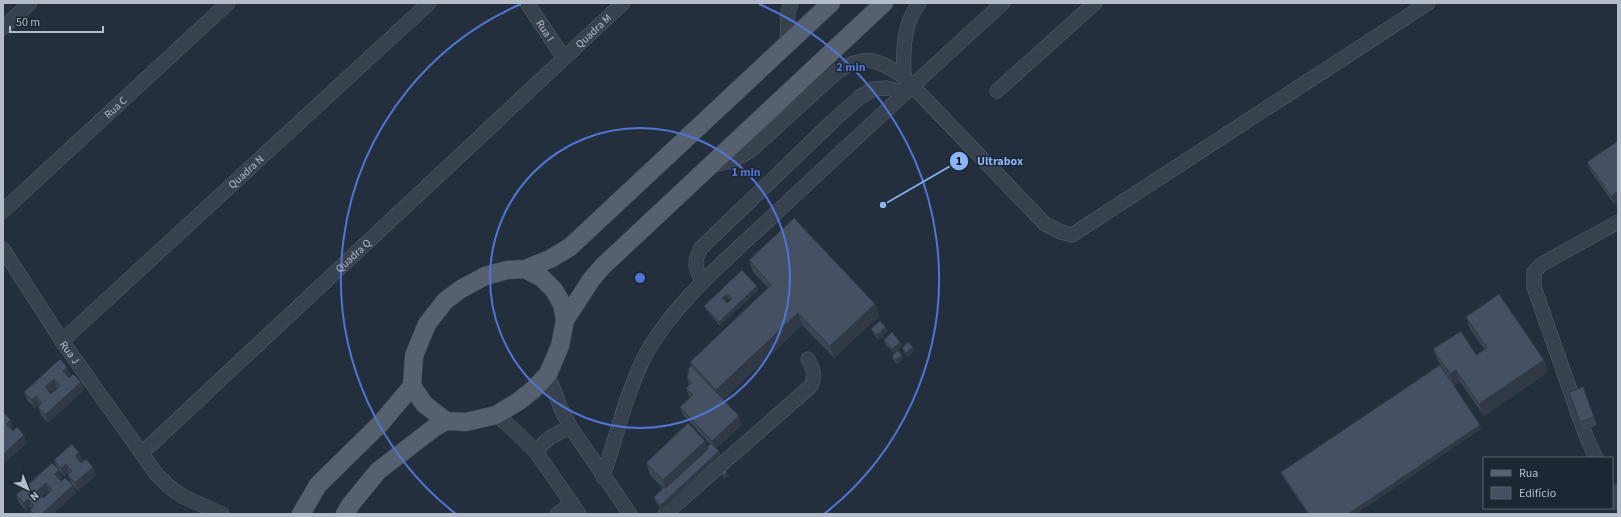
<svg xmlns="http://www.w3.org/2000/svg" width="1621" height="517" font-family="'Source Sans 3',sans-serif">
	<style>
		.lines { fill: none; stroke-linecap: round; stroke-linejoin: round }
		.minor-casing { stroke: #565f6c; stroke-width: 15 }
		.major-casing { stroke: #414a57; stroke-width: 19 }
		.minor { stroke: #38414e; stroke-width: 14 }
		.major { stroke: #56606e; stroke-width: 18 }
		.wall { fill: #3b4654; fill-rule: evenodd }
		.shaded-wall { fill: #303945 }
		.building { fill: #455162; stroke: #303945; fill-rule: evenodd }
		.ring { fill: none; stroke: #5274d3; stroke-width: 2 }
		.labels { text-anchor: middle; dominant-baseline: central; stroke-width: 3; stroke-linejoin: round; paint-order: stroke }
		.street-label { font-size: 11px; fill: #b4bcc9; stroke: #1d2633 }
		.centre { fill: #5274d3; stroke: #1d2633; stroke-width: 2 }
		.ring-label { font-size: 12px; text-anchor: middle; font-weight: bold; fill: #5274d3; stroke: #1d2633; stroke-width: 3; stroke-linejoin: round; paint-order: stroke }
		.leader { fill: none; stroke: #8ab4f8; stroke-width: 1.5 }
		.callout-dot { fill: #8ab4f8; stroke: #1d2633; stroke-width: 1.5 }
		.mark-label { font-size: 12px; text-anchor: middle; font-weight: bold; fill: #111 }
		.callout-label { font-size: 12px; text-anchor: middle; font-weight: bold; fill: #8ab4f8; stroke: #1d2633; stroke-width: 3; stroke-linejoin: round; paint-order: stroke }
	</style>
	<rect width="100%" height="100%" fill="#242f3e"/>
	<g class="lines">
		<g class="minor-casing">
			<g id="minor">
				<path id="s1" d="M527,3L564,58"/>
				<path d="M3,28L30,3"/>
				<path d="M787,44L788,13L791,3"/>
				<path d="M904,77C903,50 903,25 919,3"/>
				<path d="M997,91L1095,3"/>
				<path d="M709,166L731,161L750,151L838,71C865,54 878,59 904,77L1045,224L1061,232L1072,235L1428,3"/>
				<path id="s2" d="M3,211L228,3"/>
				<path id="s3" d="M3,249L62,341L157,475L172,489L184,497L222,514"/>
				<path d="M703,282C695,268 693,263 701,248L833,121L860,97L873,89L886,88L905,92"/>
				<path id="s4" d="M62,341L429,3"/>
				<path d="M548,374L561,409L571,428L630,514"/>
				<path d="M496,415L514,430L536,452L579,514"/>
				<path d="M536,452C545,440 555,432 571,428"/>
				<path id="s5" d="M142,453L623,3"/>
				<path d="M1596,458L1586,436L1534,287V272L1542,264L1618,222"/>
				<path d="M603,477C616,438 625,397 643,360C670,305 733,254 777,212C852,142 927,72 1003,3"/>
				<path d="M1612,491L1618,503"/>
				<path d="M557,514L572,503"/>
				<path d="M665,514L811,386C816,375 813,369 808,359"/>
			</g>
		</g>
		<g class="major-casing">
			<path id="major" d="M565,320L591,280L603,266L884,3
				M446,421L424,404L412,386L414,356L427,324L445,301L461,289L485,276L507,270L525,269L550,259L570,247L831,3
				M301,514L318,485L381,423L412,386
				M345,514L351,504L378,471L435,427L446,421L466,422L496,415L519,401L534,389L548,374L560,346L565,320L562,304L554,290L542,278L525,269"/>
		</g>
		<use href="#minor" class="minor"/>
		<use href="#major" class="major"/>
	</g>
	<path class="wall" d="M1618,141V201L1614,204L1590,170L1587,162Z
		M749,260L875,304L879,316L834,358L802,325L723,400L742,425L716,448L719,451L720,455L661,510L655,501L654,497L663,488L650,475L646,463L707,447L710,444L683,415L680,407L690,398L689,396L686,388L689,385L687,377L691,366L690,362L768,288L753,272Z
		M742,270L757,286L758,290L720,326L706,310L704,306ZM728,298L730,300L727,303L725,301Z
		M1466,317L1548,372L1484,416L1460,382L1454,386L1438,361L1433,349L1476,355L1484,349L1470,329Z
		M871,329L888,331L878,340L873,333Z
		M884,340L900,342L902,346L894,353L885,344Z
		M913,347L914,351L908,357L904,352L902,348Z
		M902,355L903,359L898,364L893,360L892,356Z
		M67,367L70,375L68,377L84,390L48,423L41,415L38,407L40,405L39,404L35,408L27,400L24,392ZM57,388L58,389L51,394L50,393Z
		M1583,387L1597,425L1583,431L1569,392Z
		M1481,429L1356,514H1308L1283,477L1281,472Z
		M79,452L82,460L80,462L81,463L93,467L96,475L78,491L73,486L76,493L53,514H31L30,510L32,508L31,507L26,511L19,503L16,495L57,468L54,460ZM59,471L64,476L69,473L70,474L68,475L71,483L61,481L60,480L62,478ZM49,491L50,492L43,498L42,497Z
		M721,472L729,476L725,479L723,477Z"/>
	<path class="shaded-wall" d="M1618,191V201L1614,204L1611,196Z
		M757,286L758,290L720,326L719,322Z
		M727,294L728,298L724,302L722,298Z
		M875,304L879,316L834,358L830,346Z
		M798,313L802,325L721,402L716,390Z
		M886,327L888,331L878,340L877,335Z
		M900,342L902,346L894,353L892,349Z
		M913,347L914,351L908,357L906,353Z
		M902,355L903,359L898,364L896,360Z
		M1544,360L1548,372L1484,416L1479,404Z
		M67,367L70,375L66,379L63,371Z
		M1456,370L1460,382L1454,386L1450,374Z
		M54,379L57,388L48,396L45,387Z
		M81,382L84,390L48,423L45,415Z
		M36,396L39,404L35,408L32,400Z
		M739,416L742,425L715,449L712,441Z
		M11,420L13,428L9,432L6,424Z
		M1480,425L1481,429L1356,514H1348Z
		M24,435L27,443L3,465V455Z
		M705,441L709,453L667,492L663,480Z
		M719,451L720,455L661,510L660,506Z
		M79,452L82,460L78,464L75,456Z
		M66,464L69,473L64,476L61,468Z
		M93,467L96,475L78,491L75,483Z
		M59,470L62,478L58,483L55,474Z
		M727,472L729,476L725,479L724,475Z
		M46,483L49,491L40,499L37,491Z
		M73,485L76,493L53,514H42Z
		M28,499L31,507L26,511L24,503Z"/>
	<path class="building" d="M1618,141V191L1611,196L1587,162Z
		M794,218L875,304L830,346L798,313L716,390L690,362L771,285L749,260Z
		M742,270L757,286L719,322L704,306ZM727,294L732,299L727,303L722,298Z
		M1499,294L1544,360L1479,404L1456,370L1450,374L1433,349L1461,331L1476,355L1487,348L1466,317Z
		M880,321L886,327L877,335L871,329Z
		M892,332L900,342L892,349L884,340Z
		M908,342L913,347L906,353L902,348Z
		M898,350L902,355L896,360L892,356Z
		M60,359L67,367L63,371L69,378L73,374L81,382L45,415L38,407L42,403L36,396L32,400L24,392ZM54,379L60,386L51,394L45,387Z
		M1440,365L1480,425L1348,514H1309L1281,472Z
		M691,366L739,416L712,441L680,407L693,395L686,388L691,383L687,377L689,368Z
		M1583,387L1594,417L1580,422L1569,392Z
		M3,412L11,420L6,424L13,431L17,427L24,435L3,455V440L4,439H3Z
		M688,423L705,441L663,480L646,463Z
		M711,443L719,451L660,506L654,497L664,487L666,488L708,449L707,447Z
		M72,444L79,452L75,456L81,463L86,459L93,467L75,483L68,475L72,471L66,464L61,468L54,460Z
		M52,463L59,470L55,474L61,481L65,478L73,485L42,514H34L30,510L34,506L28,499L24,503L16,495ZM46,483L52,490L43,498L37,491Z
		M724,469L727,472L724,475L721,472Z"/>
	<g class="ring">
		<circle cx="640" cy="278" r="150"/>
		<path d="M456 514A299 299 0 0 1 521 4M759 4A299 299 0 0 1 824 514"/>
	</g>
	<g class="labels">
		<g class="street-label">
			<text stroke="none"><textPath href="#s1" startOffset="33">Rua I</textPath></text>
			<text stroke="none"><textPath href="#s5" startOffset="618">Quadra M</textPath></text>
			<text stroke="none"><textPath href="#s2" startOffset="153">Rua C</textPath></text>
			<text stroke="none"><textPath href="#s4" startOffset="250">Quadra N</textPath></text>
			<text stroke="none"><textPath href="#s5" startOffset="289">Quadra Q</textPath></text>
			<text stroke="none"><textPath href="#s3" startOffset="123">Rua J</textPath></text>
		</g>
	</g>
	<circle cx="640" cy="278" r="6" class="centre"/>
	<g class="ring-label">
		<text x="851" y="71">2 min</text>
		<text x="746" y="176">1 min</text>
	</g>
	<path class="leader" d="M883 205L959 161"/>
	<g class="callout-dot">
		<circle cx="883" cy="205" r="4"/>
		<circle cx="959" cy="161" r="10"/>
	</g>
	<g class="mark-label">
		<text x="959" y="165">1</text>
	</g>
	<g class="callout-label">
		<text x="1000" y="165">Ultrabox</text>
	</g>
	<rect width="1621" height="517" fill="none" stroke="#b4bcc9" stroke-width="8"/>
	<rect x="1483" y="457" width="130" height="52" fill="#1d2633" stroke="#59626f"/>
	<rect x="1491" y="470" width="20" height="6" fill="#56606e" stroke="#59626f"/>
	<text x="1519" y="477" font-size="12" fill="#b4bcc9">Rua</text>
	<rect x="1491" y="487" width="20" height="12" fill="#455162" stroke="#59626f"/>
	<text x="1519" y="497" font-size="12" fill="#b4bcc9">Edifício</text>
	<g transform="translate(28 489) rotate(137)" stroke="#1d2633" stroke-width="3" paint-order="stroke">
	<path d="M0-3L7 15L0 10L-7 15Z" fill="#b4bcc9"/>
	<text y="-6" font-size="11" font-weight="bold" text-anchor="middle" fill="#b4bcc9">N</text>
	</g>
	<path d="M10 26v6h93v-6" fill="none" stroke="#b4bcc9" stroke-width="2"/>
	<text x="16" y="26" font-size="12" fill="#b4bcc9" stroke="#1d2633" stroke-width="3" paint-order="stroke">50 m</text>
</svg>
